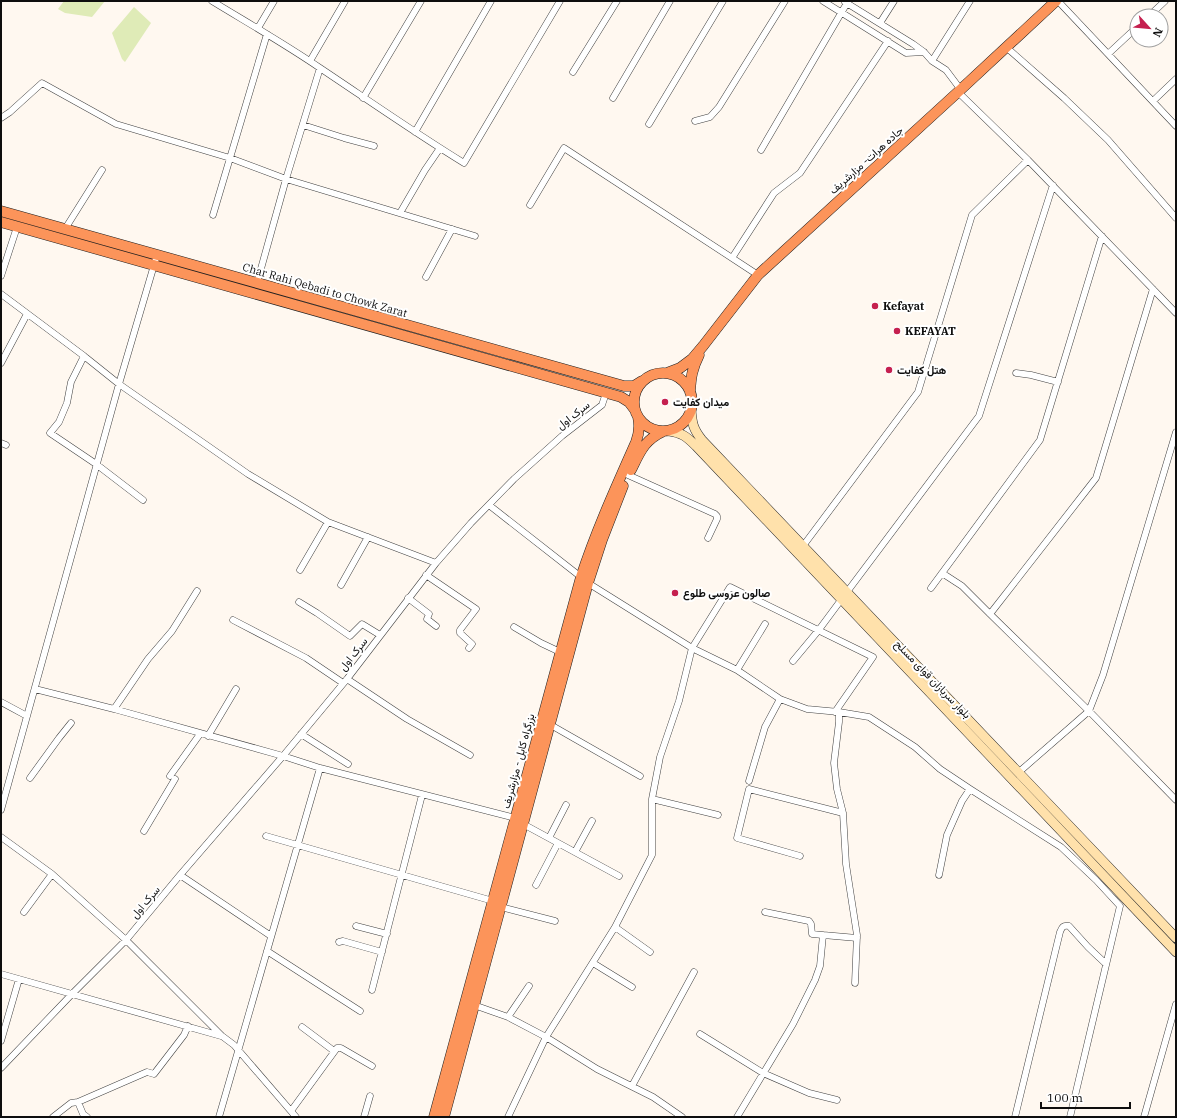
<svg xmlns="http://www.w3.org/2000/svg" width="1177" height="1118" font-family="'IBM Plex Serif',Vazirmatn,serif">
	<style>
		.green { fill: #dfebb7 }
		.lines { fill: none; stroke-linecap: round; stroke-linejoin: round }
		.minor-casing { stroke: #414141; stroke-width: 7 }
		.secondary-casing { stroke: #303030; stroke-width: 10 }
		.trunk-casing { stroke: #1f1f1f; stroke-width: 11 }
		.minor { stroke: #fff; stroke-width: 6 }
		.secondary { stroke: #ffe1ab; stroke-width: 9 }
		.trunk { stroke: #fc945a; stroke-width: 10 }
		.poi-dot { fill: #c5204f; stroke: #fff; stroke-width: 1.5 }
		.labels { text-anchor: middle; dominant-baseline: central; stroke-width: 4; stroke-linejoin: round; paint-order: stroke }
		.street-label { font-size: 11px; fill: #0e0e0e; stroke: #fff }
		.poi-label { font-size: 11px; font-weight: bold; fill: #0e0e0e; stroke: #fff; text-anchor: start }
	</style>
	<rect width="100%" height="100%" fill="#fff8f0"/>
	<path class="green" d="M64,1H105L92,17L65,13L58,9Z
		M134,7L151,23L125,62L122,59L112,33Z"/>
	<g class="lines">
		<g class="minor-casing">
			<path id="minor" d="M212,1C248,23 285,44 320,68C368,100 415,133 464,163L560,1
				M823,1L906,53L924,52
				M1058,1L1176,126
				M845,2L913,44L924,52L932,61L946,70L961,90
				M1149,16L1165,1
				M880,23L894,1
				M258,28L274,1
				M1006,47L1064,98L1108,140L1176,218
				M1108,54L1137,27
				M310,61L345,1
				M932,61L970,1
				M573,72L617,1
				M958,92L1028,160L1176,313
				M363,98L421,1
				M613,98L670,1
				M1153,101L1176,79
				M1,118L10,112L42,83L116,124L230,158L286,179L475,236
				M695,121L710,117L719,107L785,1
				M649,124L723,1
				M303,125L344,138L374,146
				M415,132L491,1
				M761,150L847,3
				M530,205L564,148L758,275
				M400,213L425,170L440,148
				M213,215L267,34
				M65,229L102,170
				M732,258L774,193L800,173L888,41
				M1,276L17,227
				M426,277L452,229
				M257,283L286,179L320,68
				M1,294L84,356L119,384L248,474L328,522L436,563
				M84,356L71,382L67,403L59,422L50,433L96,464L143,500
				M1,363L27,314
				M1016,373L1031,375L1058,382
				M1,443L6,445
				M628,475L715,514L717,516V519L708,538
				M489,505L581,577
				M803,546L918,392L972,215L1028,160
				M300,570L328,522
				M942,573L962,586L990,614L1089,711L1176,800
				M426,575L476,609L460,630V633L472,644L469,648
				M588,583L692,648L737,670L780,699L807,709L839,712L869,717L915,747L940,769L970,789L1061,847L1096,880L1120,906L1070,1117
				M341,585L368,537
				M931,588L1040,440L1102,236
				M847,592L979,416L1053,185
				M408,598L429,614L427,619L436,626
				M299,602L317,613L350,636L362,624L380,635
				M990,614L1096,478L1153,289
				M233,620L306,658L343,683
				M514,627L541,643L560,652
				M793,661L818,631L841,600
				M737,670L765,624
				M347,679L407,719L470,755
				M35,689L114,709L283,756L320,768L515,818
				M1,702L27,716
				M114,709L148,659L172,631L197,591
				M839,712V722L834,763L837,789L843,813L846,864L857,935L855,983
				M549,724L640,776
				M301,734L348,764
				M208,736L236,689
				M1019,772L1089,711L1103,675L1176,432
				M170,776L200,734
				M30,778L59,738L71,723
				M749,781L765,727L780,699
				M652,799L718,815
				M1,810L119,384L157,255
				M523,824L619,876
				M144,831L175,779
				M266,836L493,901
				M1,837L52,874L126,940L222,1036L234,1045L296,1117
				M549,838L566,805
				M575,852L592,821
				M800,856L737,838L749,789L843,813
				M180,875L271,936
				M939,875L947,835L962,801L970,789
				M536,885L558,843
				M501,907L555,921
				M24,912L52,874
				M765,912L809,921L811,924L812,934L823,935
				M356,926L387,934
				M615,927L650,952
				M339,942L343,941L382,952
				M267,951L360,1011
				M593,963L632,987
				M1,974L221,1036
				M372,990L422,795
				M471,1004L508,1017L546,1037L597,1069L653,1097L682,1117
				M508,1017L529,986
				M302,1027L334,1051
				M700,1034L763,1073L809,1093L837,1100
				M1,1041L19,979
				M1,1068L72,994L126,940L180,875L283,756L347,679L436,563L471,523L514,479L562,436L602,405L606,393
				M632,1086L694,972
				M78,1102L83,1114L87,1117
				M291,1111L337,1048H341L372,1066
				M53,1117L71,1103L78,1102L147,1072L154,1074L184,1035L188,1026
				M219,1117L320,768
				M364,1117L370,1096
				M508,1117L546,1037L615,927L652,855V799L660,757L679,701L692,648L730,587L873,657L835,712
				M737,1117L793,1024L815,980L820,966L823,935L857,938
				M1015,1117L1060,932C1062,927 1063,925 1069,926L1088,947L1106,964
				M1144,1117L1176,1004"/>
		</g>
		<g class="secondary-casing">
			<path id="secondary" d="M691,409C692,423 693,429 702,440L1176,938
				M669,431C682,433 686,436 696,446L1176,952"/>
		</g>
		<g class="trunk-casing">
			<path id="trunk" d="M1,211L624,386H634L642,381
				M1,222L621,397L629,402L635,410
				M634 402a29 29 0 1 1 58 0a29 29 0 1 1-58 0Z
				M667,373L680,368L692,359L703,346L758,275L958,92L1056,1
				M690,392C691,377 692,369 699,355
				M631,470C640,452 644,440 664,431
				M434,1117L581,577C596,531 616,487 636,442C639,434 640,426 638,417
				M444,1117L588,583L602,540L623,486"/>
		</g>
		<use href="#minor" class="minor"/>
		<use href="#secondary" class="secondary"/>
		<use href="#trunk" class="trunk"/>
	</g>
	<g class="poi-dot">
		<circle cx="875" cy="306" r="4"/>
		<circle cx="897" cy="331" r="4"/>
		<circle cx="889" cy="370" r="4"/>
		<circle cx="665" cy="402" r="4"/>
		<circle cx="675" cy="593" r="4"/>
	</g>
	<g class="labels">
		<g class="street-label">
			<text transform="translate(866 160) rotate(-42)">جاده هرات- مزارشریف</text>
			<text transform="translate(325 290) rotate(16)">Char Rahi Qebadi to Chowk Zarat</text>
			<text transform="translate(573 415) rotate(-38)">سرک اول</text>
			<text transform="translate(353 654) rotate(-52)">سرک اول</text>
			<text transform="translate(933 679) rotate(46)">بلوار سربازان قوای مسلح</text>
			<text transform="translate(518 761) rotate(-75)">بزرگراه کابل - مزارشریف</text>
			<text transform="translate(145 902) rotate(-50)">سرک اول</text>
		</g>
		<g class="poi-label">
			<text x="883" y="306">Kefayat</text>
			<text x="905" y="331">KEFAYAT</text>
			<text x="897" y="370">هتل کفایت</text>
			<text x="673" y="402">میدان کفایت</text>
			<text x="683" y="593">صالون عروسی طلوع</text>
		</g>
	</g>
	<rect width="1177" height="1118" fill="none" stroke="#0e0e0e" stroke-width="4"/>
	<g transform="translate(1149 28) rotate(117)"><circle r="19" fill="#ffffff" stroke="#9f9f9f"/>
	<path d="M0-3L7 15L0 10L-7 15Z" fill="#c5204f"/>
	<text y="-6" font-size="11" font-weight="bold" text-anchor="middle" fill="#0e0e0e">N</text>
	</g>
	<path d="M1041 1102v6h89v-6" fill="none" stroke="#0e0e0e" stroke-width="2"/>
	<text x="1047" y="1102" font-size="12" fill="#0e0e0e" stroke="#ffffff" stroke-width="3" paint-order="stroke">100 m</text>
</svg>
